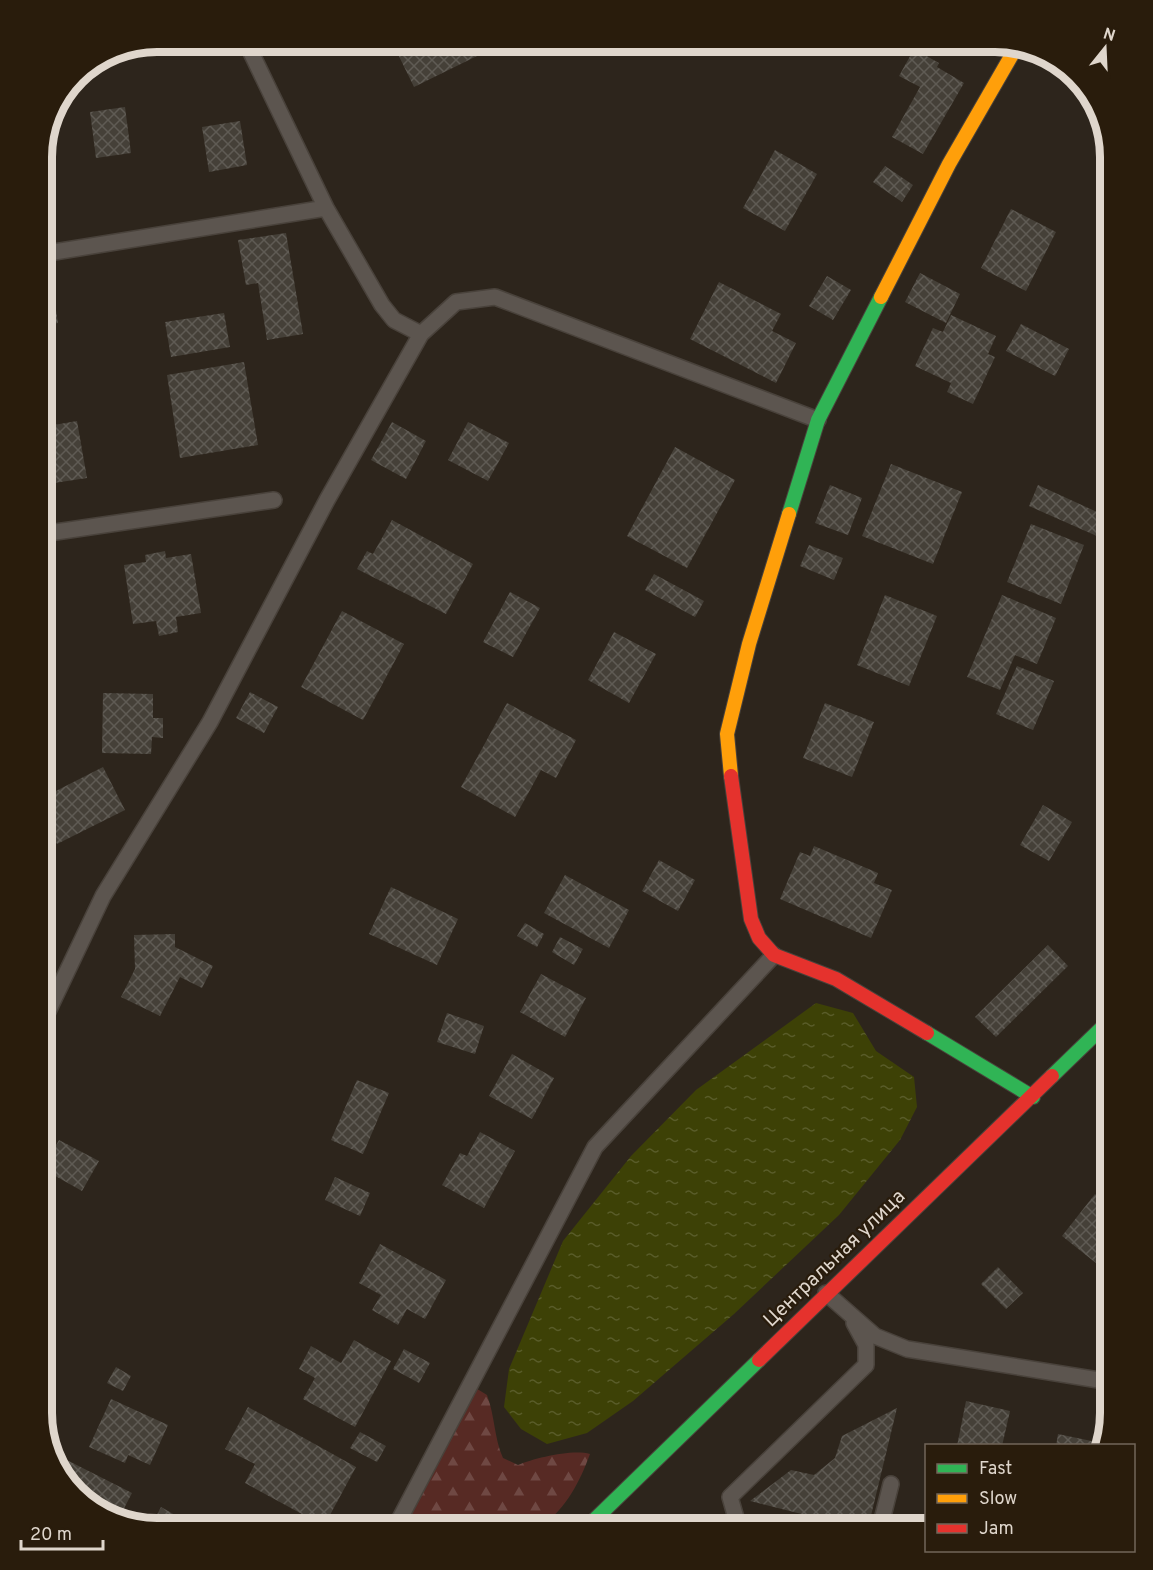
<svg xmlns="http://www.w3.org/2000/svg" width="1153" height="1570" font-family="Overpass,sans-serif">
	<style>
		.forest { fill: url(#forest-firs) }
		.water { fill: url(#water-ripples) }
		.building { fill: url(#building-cross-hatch) }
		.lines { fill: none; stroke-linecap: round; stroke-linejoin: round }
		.lane-casing { stroke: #49423b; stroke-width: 18 }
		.fast-casing { stroke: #49423b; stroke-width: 16 }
		.slow-casing { stroke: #49423b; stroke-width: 16 }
		.jam-casing { stroke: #49423b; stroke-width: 16 }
		.lane { stroke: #5c554f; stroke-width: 15 }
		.fast { stroke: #30b455; stroke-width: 14 }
		.slow { stroke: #ff9f0a; stroke-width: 14 }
		.jam { stroke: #e5322d; stroke-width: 14 }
		.labels { text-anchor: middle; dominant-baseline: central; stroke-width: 4.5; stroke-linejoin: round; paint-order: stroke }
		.street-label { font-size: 20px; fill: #dfd6cc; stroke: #291c0c }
		.rim { fill: none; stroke: #dfd6cc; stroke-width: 8 }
	</style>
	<defs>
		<pattern id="forest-firs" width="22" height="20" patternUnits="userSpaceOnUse" patternTransform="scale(1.5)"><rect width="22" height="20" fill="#572a24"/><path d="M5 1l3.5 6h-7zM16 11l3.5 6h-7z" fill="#6f4843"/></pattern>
		<pattern id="water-ripples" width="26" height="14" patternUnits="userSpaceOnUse" patternTransform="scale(1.5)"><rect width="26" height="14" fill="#3d4106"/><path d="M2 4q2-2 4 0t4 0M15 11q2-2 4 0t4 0" fill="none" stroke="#595c29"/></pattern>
		<pattern id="building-cross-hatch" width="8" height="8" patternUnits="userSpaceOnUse" patternTransform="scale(1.5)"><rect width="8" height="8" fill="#454038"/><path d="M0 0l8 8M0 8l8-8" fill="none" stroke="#5f5b54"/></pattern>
	</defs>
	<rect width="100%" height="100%" fill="#2d251c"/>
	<path class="forest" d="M474,1387L487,1395C495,1416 494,1438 503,1458L518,1465C535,1458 572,1449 590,1454C579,1484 566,1508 540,1528H403Z"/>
	<path class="water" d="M816,1003L853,1013L876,1051L914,1077L917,1107L900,1140L839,1215L734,1314L633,1401L587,1433L547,1444L521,1429L504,1407L509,1369L563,1241L631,1156L696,1090Z"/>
	<path class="building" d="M392,42H470L477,56L414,87Z
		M955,42H981L973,54Z
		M914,49L939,63L937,67L964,83L923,154L892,137L920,87L899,76Z
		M125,107L131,153L96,158L90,112Z
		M240,121L247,165L209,172L202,127Z
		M775,150L817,174L785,231L743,208Z
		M885,166L913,185L902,202L873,182Z
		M1011,209L1056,232L1026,291L981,268Z
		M286,233L303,334L267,340L258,283L246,285L238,240Z
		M920,273L960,294L946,323L905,302Z
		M827,276L851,290L833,320L809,306Z
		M719,282L781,314L772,331L796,343L776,383L690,339Z
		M53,291L58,323L42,326V293Z
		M224,313L230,347L171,357L165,322Z
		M951,315L996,336L988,354L995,357L973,404L947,392L951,383L915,366L933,328L943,332Z
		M1021,324L1069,349L1055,376L1006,351Z
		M244,362L258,445L180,458L167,375Z
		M77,421L87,478L54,483L51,465L42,467V427Z
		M392,422L426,441L406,479L371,460Z
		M468,422L509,443L488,481L448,460Z
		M675,447L735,480L687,568L627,536Z
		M891,464L962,492L933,564L862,536Z
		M830,485L862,498L848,535L815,523Z
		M1038,485L1108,517L1099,537L1029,506Z
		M392,520L473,564L446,614L357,569L367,551L373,554Z
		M1031,524L1084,545L1061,604L1007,582Z
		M809,545L843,558L834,580L800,566Z
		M165,551L166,558L191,554L201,613L176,617L178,632L159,636L156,621L133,624L124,565L146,562L145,555Z
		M654,574L704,601L695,617L645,590Z
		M510,592L540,608L513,657L483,642Z
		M885,595L937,616L909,686L857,665Z
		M1002,595L1056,618L1037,664L1015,655L1000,690L967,677Z
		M342,611L404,644L363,720L301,687Z
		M614,632L656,654L629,703L588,680Z
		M1017,666L1054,681L1033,730L996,714Z
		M250,692L278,707L264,733L236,718Z
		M103,693L153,694V718H163V738L152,737L151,754L102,753Z
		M507,703L576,740L556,778L541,770L515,817L461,787Z
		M825,703L874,722L852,777L803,758Z
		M103,767L125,810L57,844L42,815L52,808L46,796Z
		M1043,805L1072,822L1049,861L1020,845Z
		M1111,811V831L1102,826Z
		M814,846L878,873L874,883L892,890L871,938L780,899L800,852L810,856Z
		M659,860L695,880L678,911L642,891Z
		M565,875L629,910L609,948L544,913Z
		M391,887L458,919L437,965L369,934Z
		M525,923L544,934L537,947L517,936Z
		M175,934V947L213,966L202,988L180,977L160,1016L121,997L135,969L134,935Z
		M560,937L583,949L574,965L552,952Z
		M1048,945L1068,966L996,1037L975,1017Z
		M541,974L586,998L565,1037L520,1012Z
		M447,1013L484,1026L475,1054L437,1042Z
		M512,1054L554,1078L532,1119L489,1096Z
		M357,1080L389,1093L363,1154L331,1140Z
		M480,1132L515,1151L484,1208L442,1185L460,1153L467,1156Z
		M59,1140L99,1161L82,1191L43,1169Z
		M335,1177L370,1193L360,1216L325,1200Z
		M1095,1194L1111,1207V1275L1062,1236Z
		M380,1244L446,1280L425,1319L407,1309L398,1325L372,1310L381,1295L359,1283Z
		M998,1267L1023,1293L1006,1309L981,1284Z
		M354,1340L391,1361L355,1427L303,1399L315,1378L299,1369L311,1346L341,1363Z
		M404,1349L430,1363L419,1383L393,1369Z
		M116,1367L131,1376L123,1391L107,1383Z
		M111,1399L168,1425L150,1465L128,1455L125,1463L89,1447Z
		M966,1401L1010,1411L1002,1446H957Z
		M248,1407L356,1467L324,1526L245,1483L255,1464L225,1449Z
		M897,1408L868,1528H857L750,1501L791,1470L814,1475L835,1458L842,1436Z
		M360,1432L386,1446L377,1462L350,1448Z
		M1058,1434L1101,1443V1446H1056Z
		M53,1453L132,1493L119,1518L99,1512L58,1471Z
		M161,1507L198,1528H150Z"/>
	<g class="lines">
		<g class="lane-casing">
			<path id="lane" d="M246,42L326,208L382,305L394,320L421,334
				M42,254L326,208
				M42,534L274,500
				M42,1024L103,896L210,722L327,500L421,334L456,302L495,297L818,420
				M826,1293L875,1336L907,1349L1111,1382
				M395,1528L595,1147L774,955
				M748,1528L738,1525L730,1497L866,1365V1345L854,1323
				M880,1528L891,1484"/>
		</g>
		<g class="fast-casing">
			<path id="fast" d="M789,514L818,420L881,297
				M927,1033L1033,1097
				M1052,1076L1111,1019
				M586,1528L759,1360"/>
		</g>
		<g class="slow-casing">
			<path id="slow" d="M881,297L949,164L1017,46
				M731,776L727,734L749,644L789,514"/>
		</g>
		<g class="jam-casing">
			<path id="jam" d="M731,776L751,919L759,938L774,955L836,979L927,1033
				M759,1360L1052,1076"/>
		</g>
		<use href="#lane" class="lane"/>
		<use href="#fast" class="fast"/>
		<use href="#slow" class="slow"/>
		<use href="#jam" class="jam"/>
	</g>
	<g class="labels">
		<g class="street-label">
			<text transform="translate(835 1259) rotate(-44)">Центральная улица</text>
		</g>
	</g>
	<path d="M0 0H1153V1570H0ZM157 52H995A105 105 0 0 1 1100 157V1413A105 105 0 0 1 995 1518H157A105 105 0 0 1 52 1413V157A105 105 0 0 1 157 52Z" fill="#291c0c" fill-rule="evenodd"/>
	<path class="rim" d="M157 52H995A105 105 0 0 1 1100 157V1413A105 105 0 0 1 995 1518H157A105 105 0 0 1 52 1413V157A105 105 0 0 1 157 52Z"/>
	<rect x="925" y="1444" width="210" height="108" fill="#291c0c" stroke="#726659" stroke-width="1.5"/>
	<rect x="937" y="1464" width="30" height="9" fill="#30b455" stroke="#726659" stroke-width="1.5"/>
	<text x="979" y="1474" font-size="18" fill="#dfd6cc">Fast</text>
	<rect x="937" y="1494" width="30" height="9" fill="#ff9f0a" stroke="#726659" stroke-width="1.5"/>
	<text x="979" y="1504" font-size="18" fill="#dfd6cc">Slow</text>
	<rect x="937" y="1524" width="30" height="9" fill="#e5322d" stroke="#726659" stroke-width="1.5"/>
	<text x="979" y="1534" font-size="18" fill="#dfd6cc">Jam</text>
	<g transform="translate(1105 48) rotate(18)" stroke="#291c0c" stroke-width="4.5" paint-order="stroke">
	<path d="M0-4.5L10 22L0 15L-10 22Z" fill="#dfd6cc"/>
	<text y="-9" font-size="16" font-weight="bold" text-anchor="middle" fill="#dfd6cc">N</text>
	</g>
	<path d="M21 1540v9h82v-9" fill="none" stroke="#dfd6cc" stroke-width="3"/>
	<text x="30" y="1540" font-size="18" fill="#dfd6cc" stroke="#291c0c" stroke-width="4.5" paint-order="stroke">20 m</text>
</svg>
